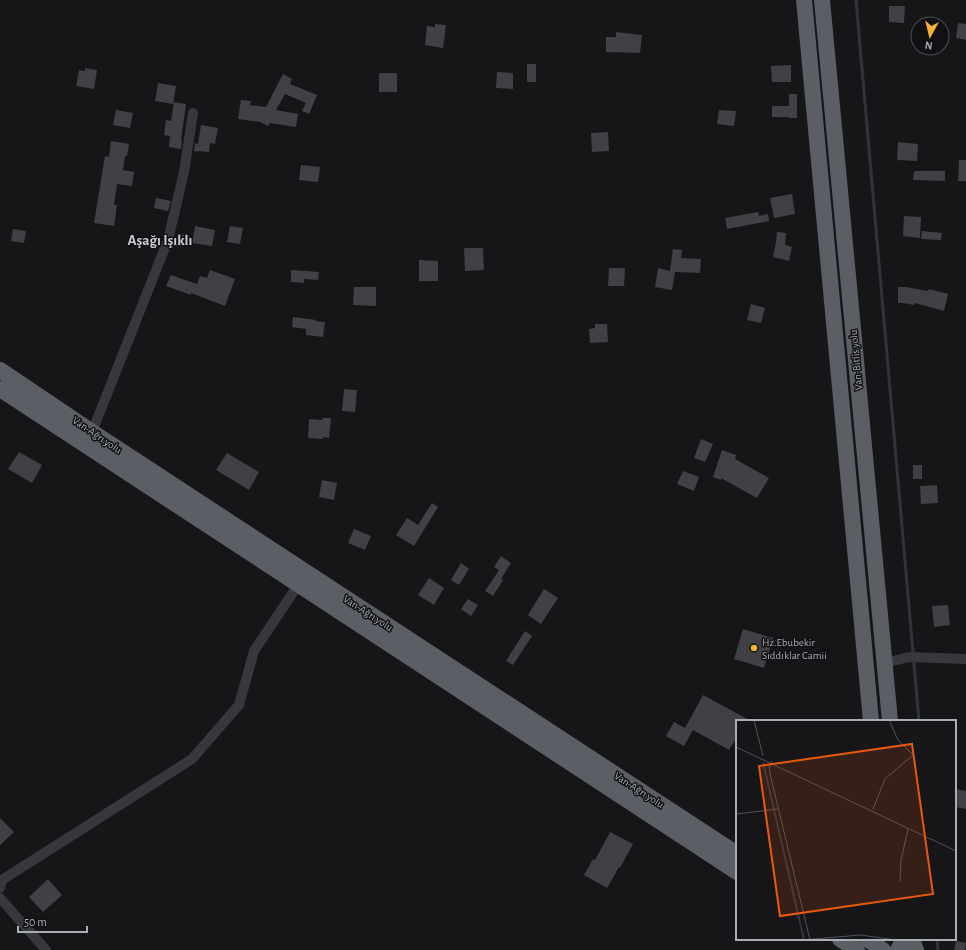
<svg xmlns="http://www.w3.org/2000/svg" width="966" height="950" font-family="'Alegreya Sans',sans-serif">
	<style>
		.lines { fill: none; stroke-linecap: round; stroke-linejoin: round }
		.stream { stroke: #2c353c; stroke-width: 3 }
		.building { fill: #404145 }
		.minor { stroke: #37383d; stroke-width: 10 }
		.trunk { stroke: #5b5e65; stroke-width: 16 }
		.poi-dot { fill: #f2b134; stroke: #111113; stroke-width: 1.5 }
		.labels { text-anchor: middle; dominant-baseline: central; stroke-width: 3; stroke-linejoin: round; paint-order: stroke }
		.street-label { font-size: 11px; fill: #a8adb8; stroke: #111113 }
		.poi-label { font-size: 11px; fill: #a8adb8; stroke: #111113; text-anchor: start }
		.district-label { font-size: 15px; font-weight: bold; fill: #c9ccd4; stroke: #111113 }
		.inset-river { fill: none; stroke: #2c353c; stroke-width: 2 }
		.inset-road { fill: none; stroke: #505258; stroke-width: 1 }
		.view { fill: #e8590c; fill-opacity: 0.15; stroke: #e8590c; stroke-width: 2 }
		.inset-edge { fill: none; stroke: #a8adb8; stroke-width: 2 }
	</style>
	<rect width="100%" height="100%" fill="#161618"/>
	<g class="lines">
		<path class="stream" d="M856,0L919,721
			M937,939L938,950"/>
	</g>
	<path class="building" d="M889,6H905L904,23L889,22Z
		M958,23L966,24V40L956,38Z
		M435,24L446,25L443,48L425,45L427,26L435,27Z
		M616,32L642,35L640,53L606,52V37H616Z
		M527,64H536V82H527Z
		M791,65V82H772L771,66Z
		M85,68L97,70L94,89L76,86L79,70L85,71Z
		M497,72L513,73V89L496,88Z
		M379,73H397V92H379Z
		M283,74L292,79L290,84L317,95L309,114L302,111L306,103L285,94L276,110L298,114L296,127L270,123L268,126L260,122L238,119L241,100L251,101L250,105L266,107Z
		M158,83L176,86L173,104L155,101Z
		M789,94H797V118H789V117H772V106H789Z
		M174,102L186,104L181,140L182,141L181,149L169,147L170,136L164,135L166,120L171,121Z
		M116,110L133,113L130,128L113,125Z
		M719,110L736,111L734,126L717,124Z
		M201,125L218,128L215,144L210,143L209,152L198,151V152L194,151L195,143L198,144Z
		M608,132L609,151L592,152L591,133Z
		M111,141L129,144L127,156H125L123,170L134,172L132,186L117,184L114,205H117L114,226L94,223L105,156L109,157Z
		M898,142L918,144L917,161L897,160Z
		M959,160H966V181H958Z
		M301,165L320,167L318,182L299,180Z
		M914,171H945V181L913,180Z
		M792,194L795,214L774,218L770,198Z
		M156,198L171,201L168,211L154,208Z
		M758,212L759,216L768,214L769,221L727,229L725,218Z
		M904,216L921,217L920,238L903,236Z
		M195,226L215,230L212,246L192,243Z
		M230,226L243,228L240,244L227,242Z
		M13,229L26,231L24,243L11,241Z
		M922,231L942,233L941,240L921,239Z
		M777,232L786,233L785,245L792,247L789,261L773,257L776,242Z
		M180,234L190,236L188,244L179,242Z
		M464,248H483L484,270L465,271Z
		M673,249L682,250L681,258L701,259L700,273L675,272L672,290L655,287L658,268L670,271Z
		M419,260L438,261V281H419Z
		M609,268H625L624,286H608Z
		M210,270L235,279L225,306L191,293V295L166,286L171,275L197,284L200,276L207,278Z
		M291,270L319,272L318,280L304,279V283L291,282Z
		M354,287H376V306L353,305Z
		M898,287H906L928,291L929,289L948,294L944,311L915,303L914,305L903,303H898Z
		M751,304L765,308L761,323L747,320Z
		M293,317L316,320L315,321L325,322L323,337L306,335V329L292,327Z
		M595,324H607L608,342L590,343L589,329L595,328Z
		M344,389L357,390L355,412L342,411Z
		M323,418H331L329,438L323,437V439L308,438L309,419L322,420Z
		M701,439L713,444L705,462L694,458Z
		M722,450L736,455L735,459L769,478L757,498L721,478V480L713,477Z
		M19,452L42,465L32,483L8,469Z
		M227,453L259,472L249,490L216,470Z
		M913,465H922V479H913Z
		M683,471L699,477L694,491L677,484Z
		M322,480L337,483L334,500L319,497Z
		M937,485L938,503L921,504L920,486Z
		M432,503L438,507L414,546L396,535L407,518L418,525Z
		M354,529L371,536L365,550L348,543Z
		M501,556L511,563L501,579L503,580L493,596L485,591L499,570L494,567Z
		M461,563L469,569L459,585L451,580Z
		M429,578L444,588L434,605L418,595Z
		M544,589L558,598L541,624L528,615Z
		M468,599L478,605L471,616L461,609Z
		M948,605L950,625L934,627L932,606Z
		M743,629L773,638L764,668L734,659Z
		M525,631L532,636L513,665L506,661Z
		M703,695L751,721H737V737L729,750L693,730L684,746L666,736L674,722L685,728Z
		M955,789L966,791V809L955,807Z
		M0,818L14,832L0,845Z
		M610,832L633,844L620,868L619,867L607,888L584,875L593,859L595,860Z
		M48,879L62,895L43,912L29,897Z
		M956,941L966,943L965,950H954Z"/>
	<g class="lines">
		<path class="minor" d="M92,432L168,240L184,172L193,113
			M885,663L909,657L966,659
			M0,888L2,880L192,759L239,705L254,651L298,585
			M0,898L46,950"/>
		<path class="trunk" d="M804,0L871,721
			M822,0L890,721
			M0,370L92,432L737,854
			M0,389L737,872
			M840,939L857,950
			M867,939L883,950
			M912,939L916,950
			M898,950L904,939"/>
	</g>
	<circle class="poi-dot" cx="754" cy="648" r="4"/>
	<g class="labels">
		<g class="street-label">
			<text transform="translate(856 360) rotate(-95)">Van-Bitlis yolu</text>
			<text transform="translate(97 435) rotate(34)">Van-Ağrı yolu</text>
			<text transform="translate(368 613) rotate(33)">Van-Ağrı yolu</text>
			<text transform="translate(639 790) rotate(33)">Van-Ağrı yolu</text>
		</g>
		<g class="poi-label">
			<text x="762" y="642">Hz.Ebubekir<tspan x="762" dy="13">Sıddıklar Camii</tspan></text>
		</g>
		<g class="district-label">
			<text x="160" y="240">Aşağı Işıklı</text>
		</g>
	</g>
	<g transform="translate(736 720)">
		<rect width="220" height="220" fill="#161618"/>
		<path class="inset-river" d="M27,42L68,220"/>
		<path class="inset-road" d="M18,0L27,36M0,27L220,131M36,41L33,46L34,54L74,220M137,89L149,59L177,35L162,20L153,0M0,94L42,89M164,161L165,140L172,109M66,220L125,215L160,220"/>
		<path class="view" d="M176,24L197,174L44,196L23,46Z"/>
		<rect width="220" height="220" class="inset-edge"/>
	</g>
	<g transform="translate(930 36) rotate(188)"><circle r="19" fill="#111113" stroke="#4d4f55"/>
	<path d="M0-3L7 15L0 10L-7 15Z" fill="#f2b134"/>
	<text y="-6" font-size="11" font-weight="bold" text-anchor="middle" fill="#a8adb8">N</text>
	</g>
	<path d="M18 926v6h69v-6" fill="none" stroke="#a8adb8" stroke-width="2"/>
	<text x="24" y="926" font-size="12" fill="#a8adb8" stroke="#111113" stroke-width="3" paint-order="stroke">50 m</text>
</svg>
